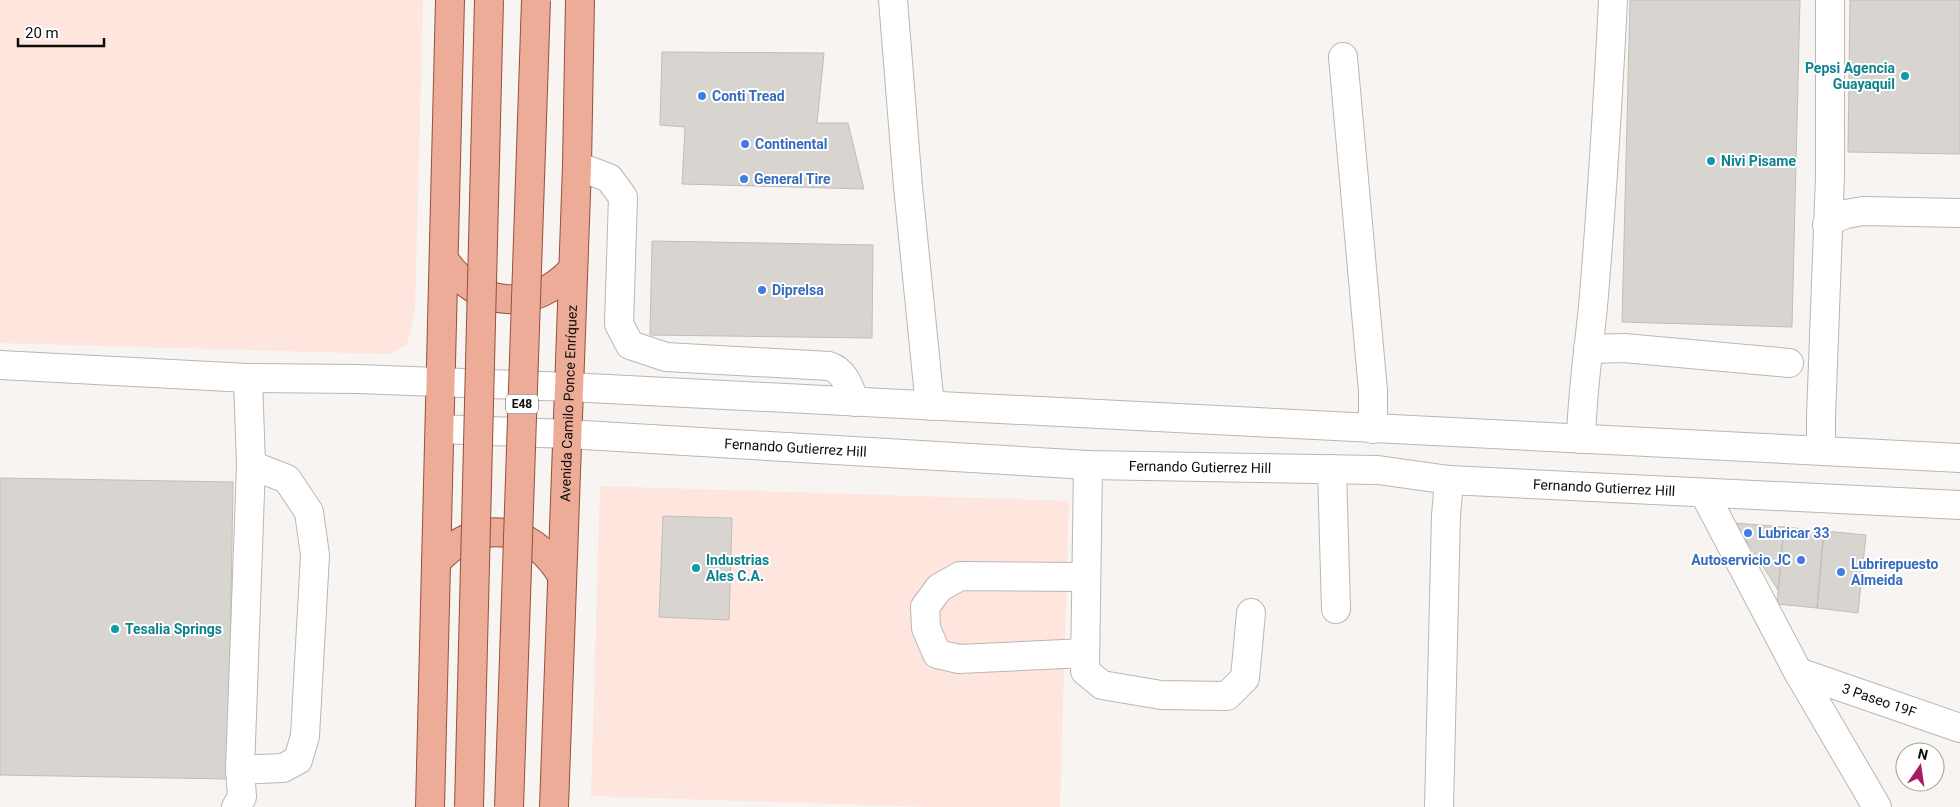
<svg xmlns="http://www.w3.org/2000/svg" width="1960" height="807" font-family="Roboto,sans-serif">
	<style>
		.industrial { fill: #fee5dd }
		.building { fill: #d8d5d1; stroke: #c1bdba }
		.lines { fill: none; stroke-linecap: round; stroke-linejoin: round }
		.minor-casing { stroke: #bab7b3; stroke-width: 30 }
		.major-casing { stroke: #96503a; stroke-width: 30 }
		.minor { stroke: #fff; stroke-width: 28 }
		.major { stroke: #ecac98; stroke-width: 28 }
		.major-bridge-casing { stroke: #96503a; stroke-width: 30; stroke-linecap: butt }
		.major-bridge { stroke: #ecac98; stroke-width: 28 }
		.culture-dot { fill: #0f9aa8; stroke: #fff; stroke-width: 2 }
		.shop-dot { fill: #3f7fe0; stroke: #fff; stroke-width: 2 }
		.labels { text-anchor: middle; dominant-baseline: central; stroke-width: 4; stroke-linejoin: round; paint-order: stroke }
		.shield { fill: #fff; stroke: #565554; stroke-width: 1 }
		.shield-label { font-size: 12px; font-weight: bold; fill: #0d0c0b }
		.culture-label { font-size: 14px; font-weight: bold; fill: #0d838f; stroke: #fff; text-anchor: start }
		.shop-label { font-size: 14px; font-weight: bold; fill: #366cbe; stroke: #fff; text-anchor: start }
		.street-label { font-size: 14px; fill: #0d0c0b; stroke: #fff }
	</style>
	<rect width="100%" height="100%" fill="#f8f4f1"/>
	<path class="industrial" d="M0,0H423L415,310L407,345L389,354L0,343Z
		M600,486L1069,501L1060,807H929L591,796Z"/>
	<path class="building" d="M1630,0H1800L1792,327L1622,322Z
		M1850,0H1960V154L1848,152Z
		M662,52L824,53L817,123H848L864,189L682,184L685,127L660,125Z
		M652,241L873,245L872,338L650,335Z
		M0,478L233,482L228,779L0,775Z
		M663,516L732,518L729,620L659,617Z
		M1735,523L1784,527L1778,590Z
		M1784,527L1824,531L1817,608L1777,604Z
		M1824,531L1866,535L1858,613L1817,608Z"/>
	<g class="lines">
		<g class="minor-casing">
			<g id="minor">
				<path d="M893,0L908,187L930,406"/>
				<path d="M1343,57L1373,391V429"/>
				<path d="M577,166L609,178L623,197L619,324L630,345L666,357L829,366C845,371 849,387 855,402"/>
				<path d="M1827,225L1834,219L1846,214L1863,211L1960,213"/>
				<path d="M1588,349L1624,348L1789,363"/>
				<path d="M0,365L248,378L358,379L569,387L1960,458"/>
				<path id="s1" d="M440,429L567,434L1088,465L1378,470L1449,480L1960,505"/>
				<path d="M1581,439C1582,390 1590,343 1594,295C1602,197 1608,99 1613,0"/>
				<path d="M1821,450V417L1830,176V0"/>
				<path d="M1088,465L1085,671L1102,685L1161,695L1227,696L1245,678L1251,613"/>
				<path d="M1332,469L1336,609"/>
				<path d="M1704,493L1798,672L1877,807"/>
				<path d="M1085,653L959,659L937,654L926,628L925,607L939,588L960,576L1086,577"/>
				<path id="s2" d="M1798,672L1960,728"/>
				<path d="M240,770L283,768L298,760L305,736L315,555L309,512L287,479L251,465"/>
				<path d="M236,807L242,797L240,770L251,465L248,378"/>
				<path d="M1439,807L1446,516L1449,480"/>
			</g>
		</g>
		<g class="major-casing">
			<g id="major">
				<path d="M445,261C480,309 533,312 573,269"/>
				<path d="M436,562C477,517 531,524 562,576"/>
				<path d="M430,807L450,0"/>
				<path id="s3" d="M554,807L577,166L580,0"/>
			</g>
		</g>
		<use href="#minor" class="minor"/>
		<use href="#major" class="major"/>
		<g class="major-bridge-casing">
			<path id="major-bridge" d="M469,807L489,0
				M509,807L536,0"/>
		</g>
		<use href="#major-bridge" class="major-bridge"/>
	</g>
	<g class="culture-dot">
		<circle cx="1905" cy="76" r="5"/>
		<circle cx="1711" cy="161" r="5"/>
		<circle cx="696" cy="568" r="5"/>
		<circle cx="115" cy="629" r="5"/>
	</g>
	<g class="shop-dot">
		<circle cx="702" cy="96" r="5"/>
		<circle cx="745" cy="144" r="5"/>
		<circle cx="744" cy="179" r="5"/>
		<circle cx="762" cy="290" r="5"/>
		<circle cx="1748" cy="533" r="5"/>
		<circle cx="1801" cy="560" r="5"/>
		<circle cx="1841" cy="572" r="5"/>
	</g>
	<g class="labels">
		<rect class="shield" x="506" y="394.5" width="32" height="19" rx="4"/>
		<g class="shield-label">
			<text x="522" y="404">E48</text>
		</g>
		<g class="culture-label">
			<text x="1895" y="68" text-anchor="end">Pepsi Agencia<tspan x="1895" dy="16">Guayaquil</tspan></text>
			<text x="1721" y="161">Nivi Pisame</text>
			<text x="706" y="560">Industrias<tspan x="706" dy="16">Ales C.A.</tspan></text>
			<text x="125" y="629">Tesalia Springs</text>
		</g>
		<g class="shop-label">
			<text x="712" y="96">Conti Tread</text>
			<text x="755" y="144">Continental</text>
			<text x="754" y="179">General Tire</text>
			<text x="772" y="290">Diprelsa</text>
			<text x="1758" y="533">Lubricar 33</text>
			<text x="1791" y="560" text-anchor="end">Autoservicio JC</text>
			<text x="1851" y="564">Lubrirepuesto<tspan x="1851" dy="16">Almeida</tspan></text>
		</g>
		<g class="street-label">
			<text stroke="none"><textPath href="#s3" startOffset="404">Avenida Camilo Ponce Enríquez</textPath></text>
			<text stroke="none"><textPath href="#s1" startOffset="356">Fernando Gutierrez Hill</textPath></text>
			<text stroke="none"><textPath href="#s1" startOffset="761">Fernando Gutierrez Hill</textPath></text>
			<text stroke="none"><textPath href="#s1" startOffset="1166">Fernando Gutierrez Hill</textPath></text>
			<text stroke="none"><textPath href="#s2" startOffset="86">3 Paseo 19F</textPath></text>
		</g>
	</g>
	<g transform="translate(1920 767) rotate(13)"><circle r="24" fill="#ffffff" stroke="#9e9e9d"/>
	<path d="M0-4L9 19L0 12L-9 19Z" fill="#a61d63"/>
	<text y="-8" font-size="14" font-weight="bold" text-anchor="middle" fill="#0d0c0b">N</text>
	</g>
	<path d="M18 38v8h86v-8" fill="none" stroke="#0d0c0b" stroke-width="2.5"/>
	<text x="25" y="38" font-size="15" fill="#0d0c0b" stroke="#ffffff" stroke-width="4" paint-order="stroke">20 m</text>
</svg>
